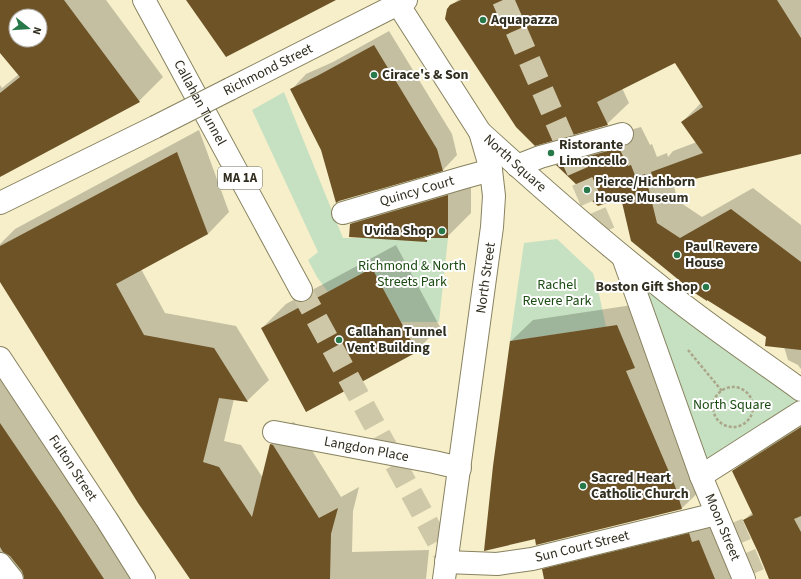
<svg xmlns="http://www.w3.org/2000/svg" width="801" height="579" font-family="'Source Sans 3',sans-serif">
	<style>
		.green { fill: #c6e1c2 }
		.shadow { fill: #0003; fill-rule: evenodd }
		.building { fill: #6e5327; fill-rule: evenodd }
		.lines { fill: none; stroke-linecap: round; stroke-linejoin: round }
		.highway-tunnel { stroke: #cfc8a8; stroke-width: 22; stroke-dasharray: 22 11; stroke-linecap: butt }
		.street-casing { stroke: #888260; stroke-width: 24 }
		.secondary-casing { stroke: #888260; stroke-width: 24 }
		.highway-casing { stroke: #888260; stroke-width: 24 }
		.path { stroke: #aba589; stroke-width: 2.5; stroke-dasharray: 3 2; stroke-linecap: butt }
		.street { stroke: #fff; stroke-width: 22 }
		.secondary { stroke: #fff; stroke-width: 22 }
		.highway { stroke: #fff; stroke-width: 22 }
		.secondary-bridge-casing { stroke: #888260; stroke-width: 24; stroke-linecap: butt }
		.secondary-bridge { stroke: #fff; stroke-width: 22 }
		.poi-dot { fill: #28794a; stroke: #fff; stroke-width: 1.5 }
		.labels { text-anchor: middle; dominant-baseline: central; stroke-width: 4; stroke-linejoin: round; paint-order: stroke }
		.shield { fill: #fff; stroke: #6f6d63; stroke-width: 1 }
		.shield-label { font-size: 13px; font-weight: bold; fill: #312e20 }
		.poi-label { font-size: 14px; font-weight: bold; fill: #312e20; stroke: #fff; text-anchor: start }
		.street-label { font-size: 14px; fill: #312e20; stroke: #fff }
		.park-label { font-size: 14px; fill: #1c4c13; stroke: #fff }
	</style>
	<rect width="100%" height="100%" fill="#f6efca"/>
	<path class="green" d="M284,92L343,238H411V241H427V238H448L439,322H401L372,268L328,292L317,277L308,260L318,252L252,110Z
		M557,239L593,273L599,294L606,327L510,341L524,243Z
		M623,257L801,390V425L704,483Z"/>
	<path class="shadow" d="M0,0H106L163,77L139,101L0,176V85L2,88L19,74L0,51ZM16,16H40V40H16Z
		M458,0H801V153L673,183L678,201L702,217L753,188L801,225V369L798,365L788,360L784,347L686,284L622,197L578,186L557,165L579,144L641,127L650,145L652,144L657,157L667,153L668,157L673,151L697,142L682,122L701,103L675,61L622,88L629,103L607,124L448,9Z
		M389,31L452,134L457,155L443,170L322,150L292,89L306,74L333,62Z
		M199,130L229,212L208,234L141,269L165,313L236,326L269,380L247,401L234,399L224,441L241,445L263,478L271,444L293,422L295,423L341,497L359,487L353,511L352,552L429,550L426,579H191L0,280V244L15,229Z
		M471,172V213L447,237H430L427,241L351,224L375,200Z
		M396,245L440,327L416,351L306,411L262,328L286,304Z
		M639,304L704,487L682,508L510,342L533,320Z
		M0,371L137,579H0Z
		M801,420V579H770L744,520L753,512L733,471L755,450Z
		M712,511L748,579H545L543,570L566,547Z"/>
	<path class="building" d="M0,0H64L140,102L0,177V93L20,77L0,53ZM16,16H40V40H16Z
		M186,0H336L226,57Z
		M461,0H777L801,38V154L656,188L651,172L703,153L681,122L703,107L675,63L597,102L608,125L535,146L516,127L445,19L447,9L450,5L454,3Z
		M374,45L437,149L443,171L339,201L336,203L321,150L290,89L317,76Z
		M619,148L628,166L631,165L636,178L645,174L657,223L680,238L731,209L801,262V350L765,346L766,337L707,300V301L684,286L685,285L631,241L621,198L598,206L576,187L578,186L556,165Z
		M177,152L208,234L116,284L144,335L214,348L248,402L219,398L203,462L219,467L252,517L270,444L273,445L319,518L338,508L331,534L330,579H190L138,503L0,282V246Z
		M448,195V238H427V242L349,237L350,224Z
		M372,268L417,352L306,412L261,328Z
		M617,325L635,368L626,371L675,486L682,509L536,545L535,539L484,551L493,466L510,341Z
		M0,423L61,513L104,579H24V577L22,571L10,556L3,552L0,547Z
		M801,427V516L794,519L801,532V579H769L758,552L743,520L753,515L732,471Z
		M689,533L692,542L699,540L715,579H544L542,569Z"/>
	<g class="lines">
		<path class="highway-tunnel" d="M503,0L613,252
			M301,290L458,579
			M732,523L756,579"/>
		<g class="street-casing">
			<g id="street">
				<path d="M398,4L480,132L491,170L494,196L492,227L444,579"/>
				<path id="s1" d="M480,132C537,184 596,236 657,284C703,322 753,355 801,390"/>
				<path d="M517,166L540,157L622,134"/>
				<path id="s2" d="M343,213L462,178L491,170"/>
				<path id="s3" d="M623,257L701,476L744,579"/>
				<path id="s4" d="M0,358L107,520L144,579"/>
				<path id="s5" d="M274,432L434,462L460,468"/>
				<path d="M701,476L801,412"/>
				<path id="s6" d="M446,562L497,564L532,559L716,514"/>
				<path d="M0,564L12,579"/>
			</g>
		</g>
		<g class="secondary-casing">
			<path id="secondary" d="M230,89L406,0
				M0,203L155,127"/>
		</g>
		<g class="highway-casing">
			<g id="highway">
				<path id="s7" d="M144,0L301,290"/>
			</g>
		</g>
		<path class="path" d="M688,350L722,391
			M713 407a20 20 0 1 1 40 0a20 20 0 1 1-40 0Z"/>
		<use href="#street" class="street"/>
		<use href="#secondary" class="secondary"/>
		<use href="#highway" class="highway"/>
		<g class="secondary-bridge-casing">
			<path id="secondary-bridge" d="M155,127L230,89"/>
		</g>
		<use href="#secondary-bridge" class="secondary-bridge"/>
	</g>
	<g class="poi-dot">
		<circle cx="483" cy="20" r="4"/>
		<circle cx="374" cy="75" r="4"/>
		<circle cx="551" cy="153" r="4"/>
		<circle cx="587" cy="190" r="4"/>
		<circle cx="442" cy="231" r="4"/>
		<circle cx="677" cy="255" r="4"/>
		<circle cx="706" cy="287" r="4"/>
		<circle cx="339" cy="340" r="4"/>
		<circle cx="583" cy="486" r="4"/>
	</g>
	<g class="labels">
		<rect class="shield" x="218" y="167" width="44" height="22" rx="3"/>
		<g class="shield-label">
			<text x="240" y="178">MA 1A</text>
		</g>
		<g class="poi-label">
			<text x="491" y="20">Aquapazza</text>
			<text x="382" y="75">Cirace's &amp; Son</text>
			<text x="559" y="145">Ristorante<tspan x="559" dy="16">Limoncello</tspan></text>
			<text x="595" y="182">Pierce/Hichborn<tspan x="595" dy="16">House Museum</tspan></text>
			<text x="434" y="231" text-anchor="end">Uvida Shop</text>
			<text x="685" y="247">Paul Revere<tspan x="685" dy="16">House</tspan></text>
			<text x="698" y="287" text-anchor="end">Boston Gift Shop</text>
			<text x="347" y="332">Callahan Tunnel<tspan x="347" dy="16">Vent Building</tspan></text>
			<text x="591" y="478">Sacred Heart<tspan x="591" dy="16">Catholic Church</tspan></text>
		</g>
		<g class="street-label">
			<text transform="translate(268 70) rotate(-27)">Richmond Street</text>
			<text stroke="none"><textPath href="#s7" startOffset="117">Callahan Tunnel</textPath></text>
			<text stroke="none"><textPath href="#s1" startOffset="47">North Square</textPath></text>
			<text stroke="none"><textPath href="#s2" startOffset="77">Quincy Court</textPath></text>
			<text transform="translate(486 278) rotate(-82)">North Street</text>
			<text stroke="none"><textPath href="#s5" startOffset="94">Langdon Place</textPath></text>
			<text stroke="none"><textPath href="#s4" startOffset="132">Fulton Street</textPath></text>
			<text stroke="none"><textPath href="#s3" startOffset="288">Moon Street</textPath></text>
			<text stroke="none"><textPath href="#s6" startOffset="138">Sun Court Street</textPath></text>
		</g>
		<g class="park-label">
			<text x="412" y="266">Richmond &amp; North<tspan x="412" dy="16">Streets Park</tspan></text>
			<text x="557" y="285">Rachel<tspan x="557" dy="16">Revere Park</tspan></text>
			<text x="732" y="405">North Square</text>
		</g>
	</g>
	<g transform="translate(28 28) rotate(107)"><circle r="19" fill="#ffffff" stroke="#adaba6"/>
	<path d="M0-3L7 15L0 10L-7 15Z" fill="#28794a"/>
	<text y="-6" font-size="11" font-weight="bold" text-anchor="middle" fill="#312e20">N</text>
	</g>
</svg>
